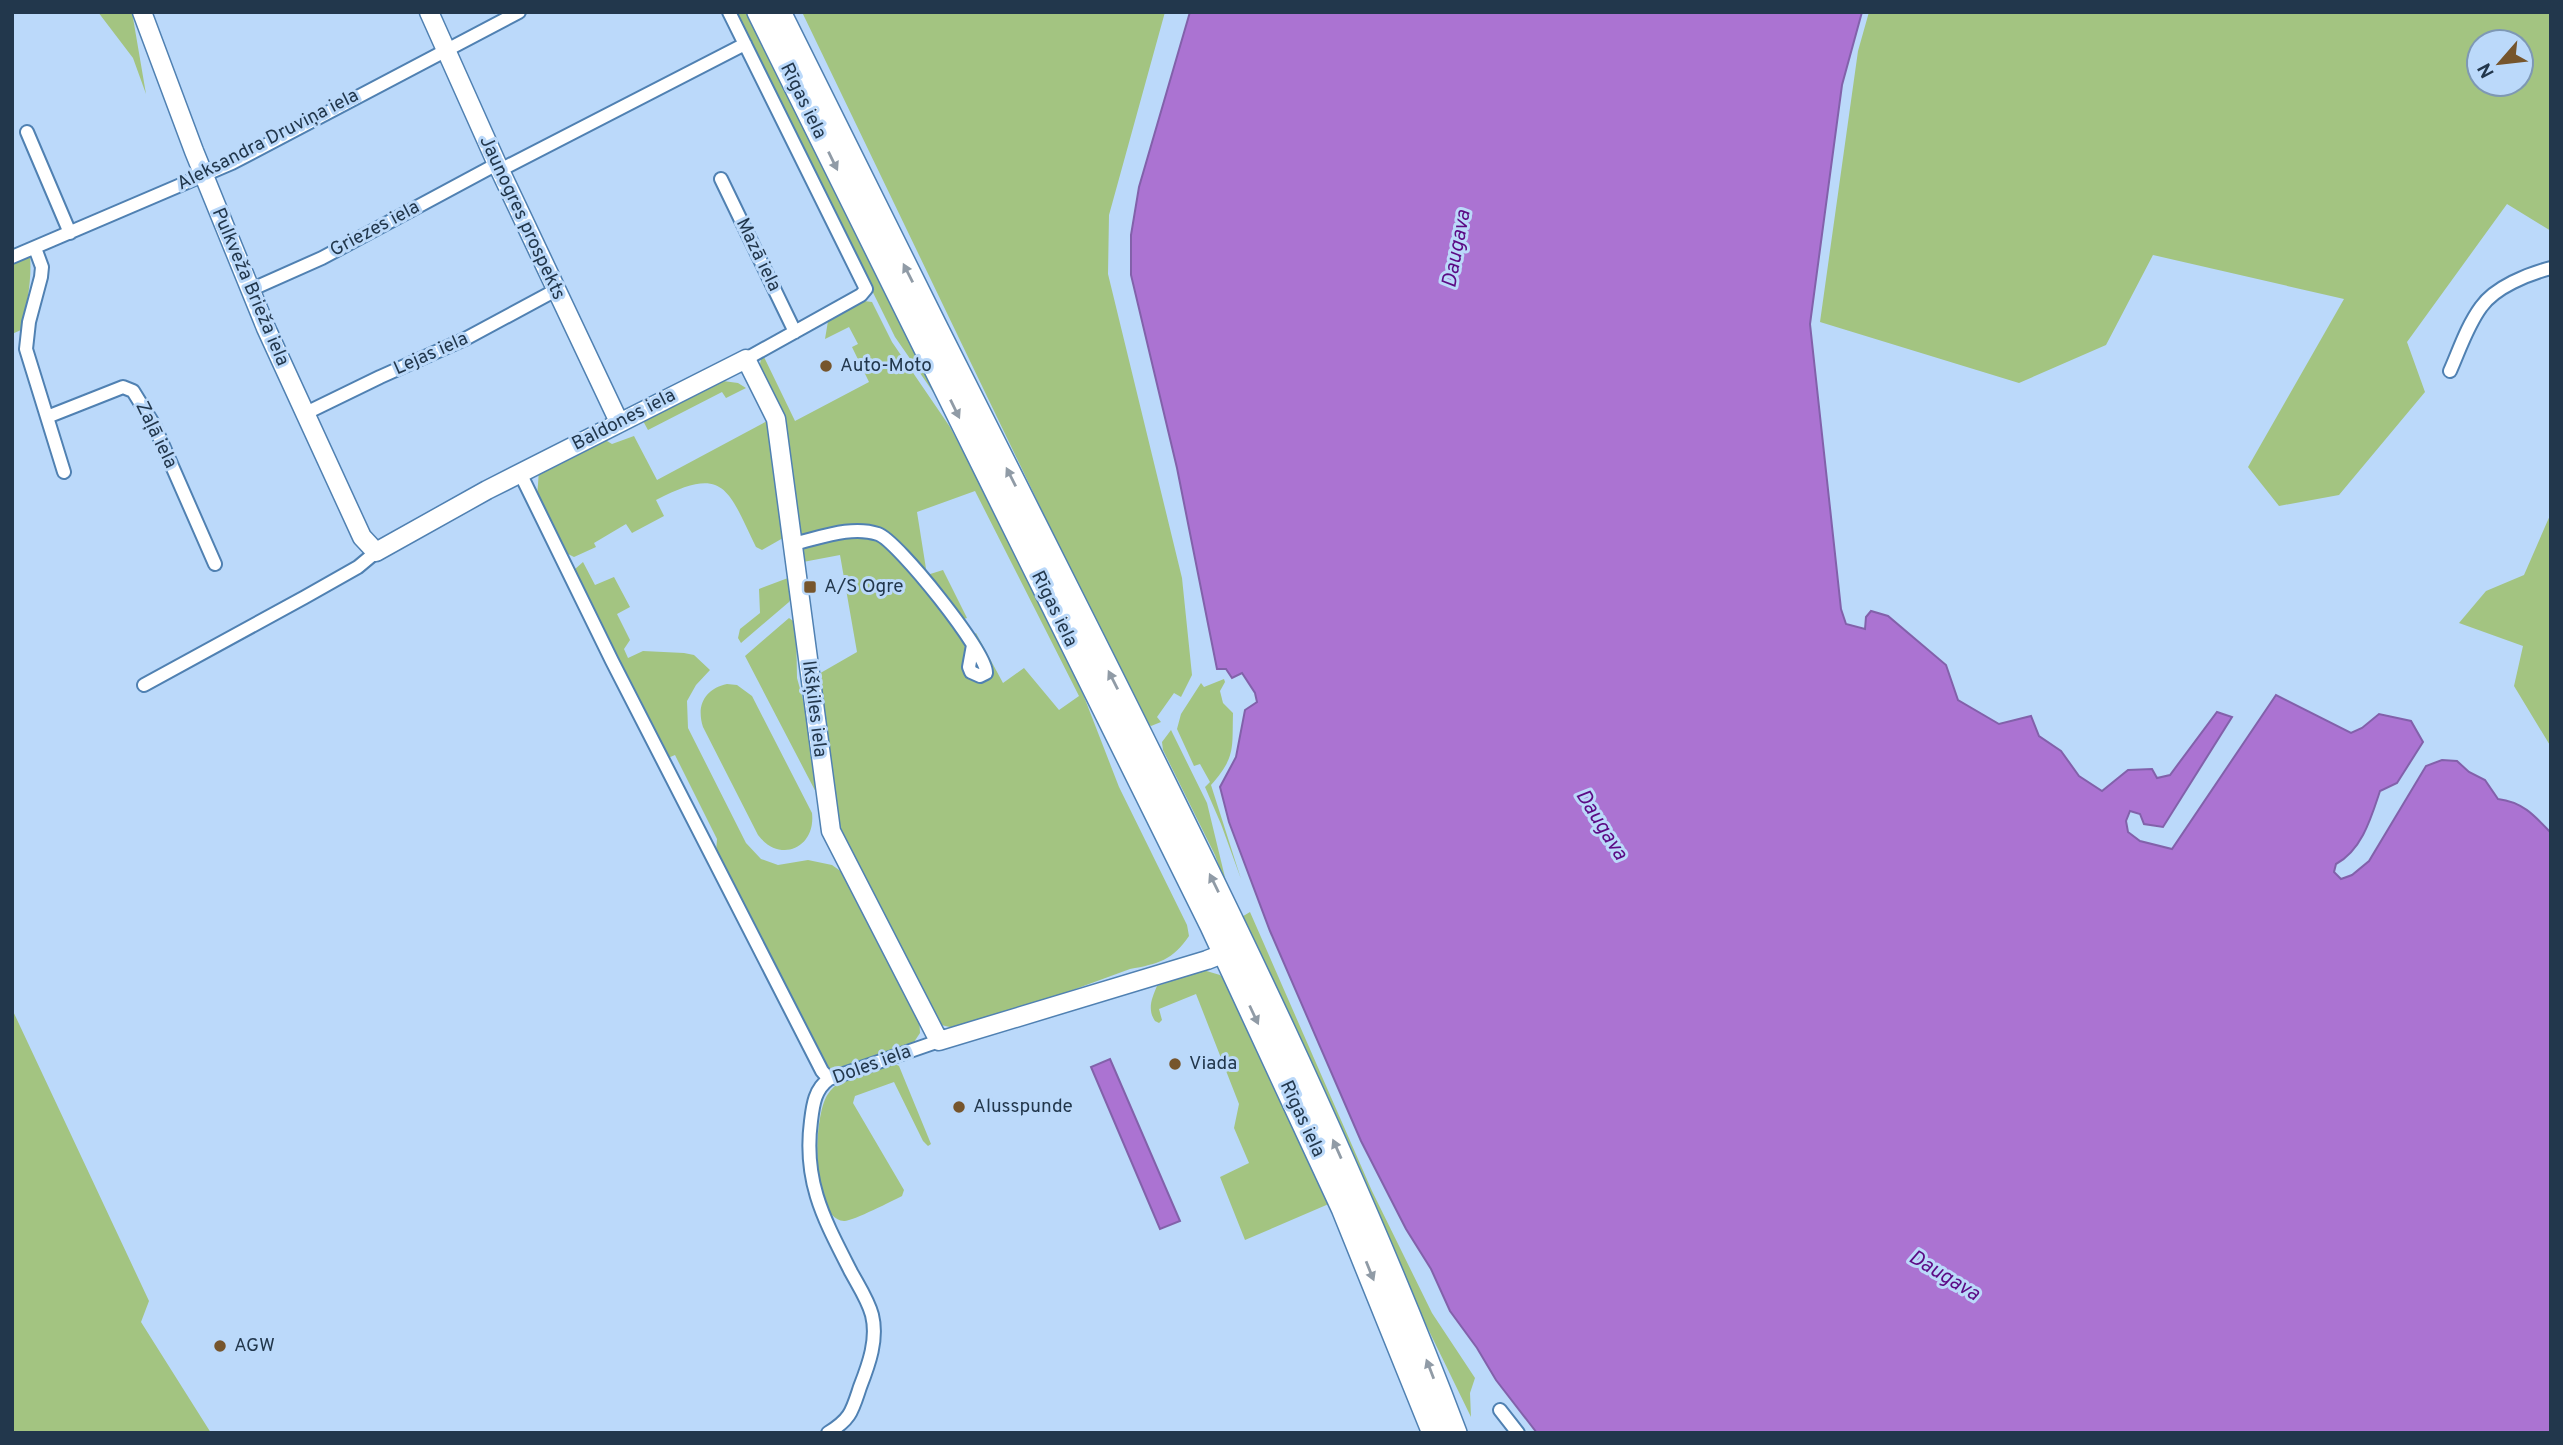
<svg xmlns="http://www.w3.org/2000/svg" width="2563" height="1445" font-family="Overpass,sans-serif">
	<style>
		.green { fill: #a3c481; fill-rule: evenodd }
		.water { fill: #ab73d2; stroke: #8261aa; stroke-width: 2 }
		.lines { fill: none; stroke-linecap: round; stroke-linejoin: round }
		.street-casing { stroke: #5081b2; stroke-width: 16 }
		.secondary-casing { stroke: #5081b2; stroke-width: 21 }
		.highway-casing { stroke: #5081b2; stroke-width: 26 }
		.street { stroke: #fff; stroke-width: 12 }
		.secondary { stroke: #fff; stroke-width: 18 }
		.highway { stroke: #fff; stroke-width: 23 }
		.oneway { fill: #909ba6 }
		.poi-dot { fill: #76552c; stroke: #bbd9fa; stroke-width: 2.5 }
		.labels { text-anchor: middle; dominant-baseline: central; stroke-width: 6; stroke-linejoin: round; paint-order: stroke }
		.street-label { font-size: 19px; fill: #22374c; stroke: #bbd9fa }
		.poi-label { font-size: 19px; fill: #22374c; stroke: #bbd9fa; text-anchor: start }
		.water-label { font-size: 21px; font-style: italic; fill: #5c0a84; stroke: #bbd9fa }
	</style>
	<rect width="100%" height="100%" fill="#bbd9fa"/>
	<path class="green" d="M98,12H132L146,94L133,58Z
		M734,12H749L956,425L895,337Z
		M802,12H1165L1109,215L1108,274L1182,578L1192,675L1181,697L1174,693L1157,717L1161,722L1151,726L1145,722L1138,710Z
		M1869,12H2551V231L2507,204L2407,342L2425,392L2339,495L2279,506L2248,467L2344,299L2153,255L2106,345L2019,383L1820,322L1858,51ZM2479,42H2521V84H2479Z
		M30,255C32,281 27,304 21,330L12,334V263Z
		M864,301L872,302L892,342L950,427L982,487L1083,694L1119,787L1187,925L1189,936C1173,960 1158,964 1130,969L963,1030L941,1025L932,1016L839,835L817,675L857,652L840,555L803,562L802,549L807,545C842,537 864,523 894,550C914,575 948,607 962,635C971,653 954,670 978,682L988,679L992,674L972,636L976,633L1003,683L1024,668L1059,710L1079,696L975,491L917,512L927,575L943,570L967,618L964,619L934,589L906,553L884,532L859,527L805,538L796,531L782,410L766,382L760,364L761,359L764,357L795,421L869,382L852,347L858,344L849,327L825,339L828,321Z
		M723,381L738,383L746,388L726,398L722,392L648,430L642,419L704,387Z
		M769,420L783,538L762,550L756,547C727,487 724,465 656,500L664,516L632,533L626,524L594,543L596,547L574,557L564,552L537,498L539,470L602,438L612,444L634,436L657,480Z
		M2551,513V747L2514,686L2523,646L2459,623L2486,591L2524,575Z
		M583,562L595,585L614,577L630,607L617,614L630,640L624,649L628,658L643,651L684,653L694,655L710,670L696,685L687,701L688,728L746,843L761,859L778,865L808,860L832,865L846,875L919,1016L920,1033L912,1045L842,1068L832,1069L827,1067L716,852L717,839L675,755L668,758L626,679L574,570Z
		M788,578L791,598L789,602L741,643L738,638L740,629L760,613L759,589Z
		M789,618L796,623L797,678L809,721L820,800L745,656Z
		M1224,679L1225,682L1220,691L1223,703L1233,713C1232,748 1236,757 1211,785L1241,879L1221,824L1205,787L1210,782L1200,764L1194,766L1177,729L1181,714L1201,683L1204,687Z
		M727,684L737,685L752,696L812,813C816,848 780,864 758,835L703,727C696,705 705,689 727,684Z
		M1171,730L1207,803L1229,894L1215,855L1163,750L1162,742Z
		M1250,912L1372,1191L1432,1313L1475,1378L1470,1393L1471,1417L1392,1255L1240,918Z
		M1203,970L1220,975L1233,990L1331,1203L1245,1240L1220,1177L1249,1163L1234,1128L1239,1104L1196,994L1159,1009L1162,1020L1159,1023L1155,1021C1147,1009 1152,998 1157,986Z
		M12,1009L149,1301L141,1322L211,1433H12Z
		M895,1064L899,1066L931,1144L928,1146L923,1141L894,1082L855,1096L853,1103L904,1190L902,1196C894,1200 851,1222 844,1221C810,1219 813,1114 828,1094C841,1074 873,1070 895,1064Z"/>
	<path class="water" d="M1190,12H1862L1842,85L1810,324L1841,609L1846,624L1865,629L1866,617L1871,611L1888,616L1946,665L1958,700L1999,724L2031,716L2039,736L2061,751L2079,776L2102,791L2128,770L2152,769L2157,778L2170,775L2217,712L2232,717L2163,827L2144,824L2140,814L2130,811L2126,821L2128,832L2140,841L2172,849L2276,695L2351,733L2362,728L2379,714L2411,721L2423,742L2397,783L2380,791C2371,818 2362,850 2336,864L2334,872L2341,879L2352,875L2369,861L2426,766L2442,760L2457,761L2469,772L2485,780L2498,799C2523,802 2535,816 2551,833V1433H1537L1496,1380L1477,1348L1450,1311L1431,1269L1406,1229L1361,1141L1270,931L1229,822L1220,787L1236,757L1245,710L1257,702L1255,693L1242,673L1232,678L1226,669H1217L1177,468L1131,275V235L1139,187Z
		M1110,1059L1180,1221L1160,1229L1091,1067Z"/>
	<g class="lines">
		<g class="street-casing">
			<path id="street" d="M729,12L866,289L861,295L746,359
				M27,132L70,233
				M500,170L745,44
				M721,179L795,332
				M35,248L42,267L41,277L29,322L26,349L64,472
				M12,257L232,163L519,12
				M250,290L322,258L497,164
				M2450,371C2459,351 2467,326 2481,307C2495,287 2528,274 2551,268
				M304,414L380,377L465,339L556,290
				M47,417L123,387L133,391L154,425L215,564
				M520,473L612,661L822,1071L829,1079
				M793,544C820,538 851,525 878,534C897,540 988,654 986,673L980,676L971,672L969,667L973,645
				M144,685L305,597L358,567L376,552
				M1500,1410L1518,1433
				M828,1433C851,1419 852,1411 860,1387C869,1364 878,1339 872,1315C868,1300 858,1285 851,1272C824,1219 803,1182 811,1121C813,1104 815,1089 829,1079L939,1041"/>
		</g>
		<g class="secondary-casing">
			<path id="secondary" d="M142,12L194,151L266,328L362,537L376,552L487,490L746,359L776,419L831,831L939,1041L1207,960L1235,949
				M429,12L497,164L619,422"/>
		</g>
		<g class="highway-casing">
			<path id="highway" d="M759,12L1212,926L1343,1208L1434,1433
				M779,12C883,223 988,432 1094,642C1224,901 1352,1161 1455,1433"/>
		</g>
		<use href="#street" class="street"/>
		<use href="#secondary" class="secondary"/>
		<use href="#highway" class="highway"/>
	</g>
	<defs><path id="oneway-solid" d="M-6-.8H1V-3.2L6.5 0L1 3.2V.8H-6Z" transform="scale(1.75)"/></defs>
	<g class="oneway">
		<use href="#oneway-solid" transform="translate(833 161) rotate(64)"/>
		<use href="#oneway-solid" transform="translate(908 273) rotate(-117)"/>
		<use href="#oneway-solid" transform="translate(955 409) rotate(64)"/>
		<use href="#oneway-solid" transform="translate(1011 477) rotate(-117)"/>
		<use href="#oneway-solid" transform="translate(1113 680) rotate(-117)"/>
		<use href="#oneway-solid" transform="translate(1214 883) rotate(-116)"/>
		<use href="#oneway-solid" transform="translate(1254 1015) rotate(65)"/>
		<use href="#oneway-solid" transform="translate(1337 1149) rotate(-114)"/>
		<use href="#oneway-solid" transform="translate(1370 1271) rotate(68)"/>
		<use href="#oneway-solid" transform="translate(1430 1369) rotate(-111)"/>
	</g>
	<g class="poi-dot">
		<circle cx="826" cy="366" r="7"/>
		<rect x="803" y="580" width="14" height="14" rx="3.5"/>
		<circle cx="1175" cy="1064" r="7"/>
		<circle cx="959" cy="1107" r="7"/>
		<circle cx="220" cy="1346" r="7"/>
	</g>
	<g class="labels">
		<g class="street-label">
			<text transform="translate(803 101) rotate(64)">Rīgas iela</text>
			<text transform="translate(268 140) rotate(-27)">Aleksandra Druviņa iela</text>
			<text transform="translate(522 218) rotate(65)">Jaunogres prospekts</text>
			<text transform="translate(375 229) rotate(-28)">Griezes iela</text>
			<text transform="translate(758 255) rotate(64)">Mazā iela</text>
			<text transform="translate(250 287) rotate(67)">Pulkveža Brieža iela</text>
			<text transform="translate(431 354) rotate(-24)">Lejas iela</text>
			<text transform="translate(624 420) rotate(-27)">Baldones iela</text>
			<text transform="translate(156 435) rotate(64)">Zaļā iela</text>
			<text transform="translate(1054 609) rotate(64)">Rīgas iela</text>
			<text transform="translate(814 709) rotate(83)">Ikšķiles iela</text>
			<text transform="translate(872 1065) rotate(-20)">Doles iela</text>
			<text transform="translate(1302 1119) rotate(65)">Rīgas iela</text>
		</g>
		<g class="poi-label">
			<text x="840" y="366">Auto-Moto</text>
			<text x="824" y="587">A/S Ogre</text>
			<text x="1189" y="1064">Viada</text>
			<text x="973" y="1107">Alusspunde</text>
			<text x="234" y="1346">AGW</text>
		</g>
		<g class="water-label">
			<text transform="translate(1457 249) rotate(-79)">Daugava</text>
			<text transform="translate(1601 825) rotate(58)">Daugava</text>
			<text transform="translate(1944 1276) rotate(31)">Daugava</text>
		</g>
	</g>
	<rect width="2563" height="1445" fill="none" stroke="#22374c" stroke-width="28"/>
	<g transform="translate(2500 63) rotate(242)"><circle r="33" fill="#bbd9fa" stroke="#7e98b4" stroke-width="2"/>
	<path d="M0-5L12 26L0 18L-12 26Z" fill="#76552c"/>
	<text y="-10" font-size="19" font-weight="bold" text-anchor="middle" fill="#22374c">N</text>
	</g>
</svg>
